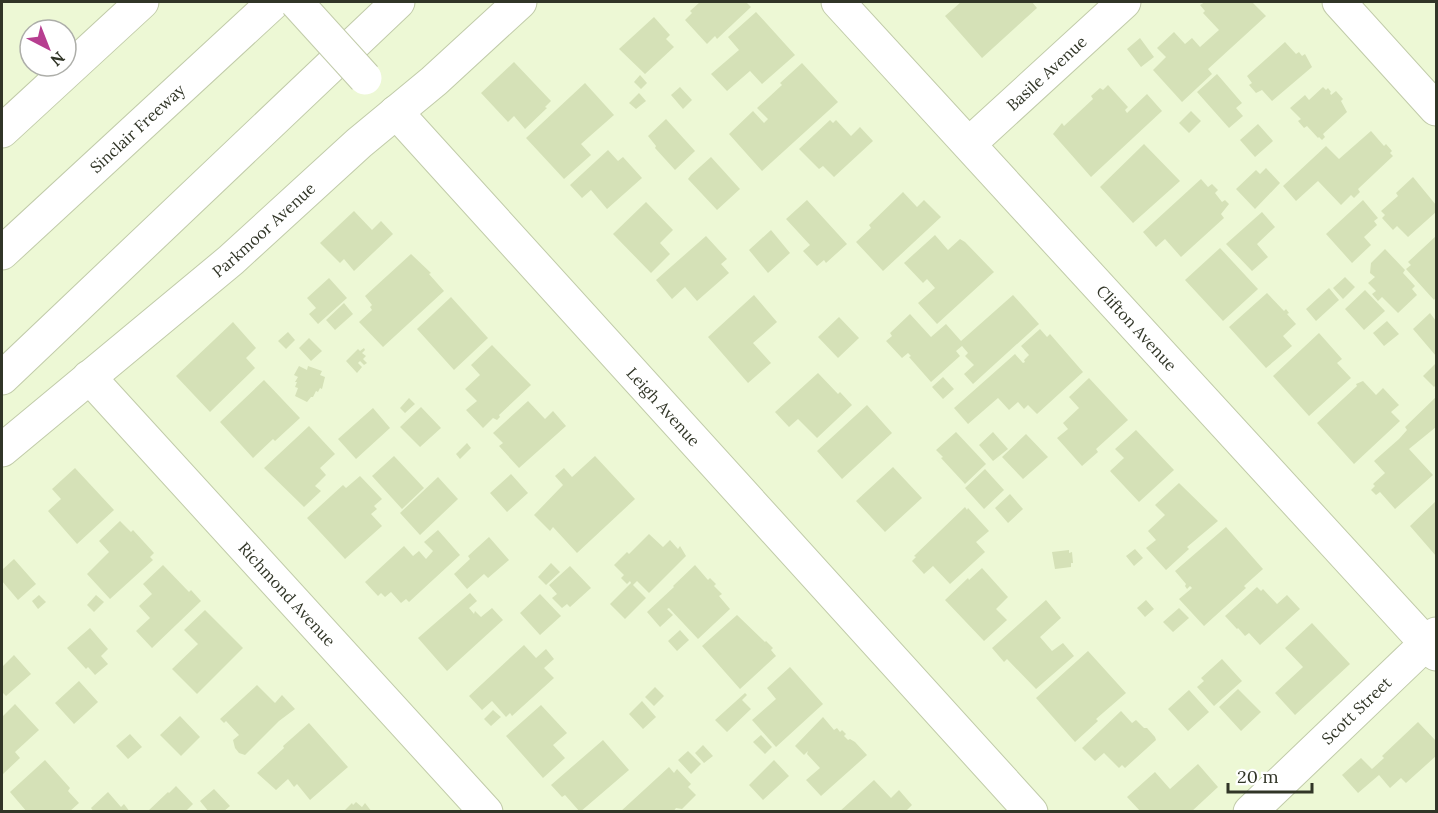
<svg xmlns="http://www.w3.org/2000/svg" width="1438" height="813" font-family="Lora,serif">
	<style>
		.building { fill: #d5e1b7 }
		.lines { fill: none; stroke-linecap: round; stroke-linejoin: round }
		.minor-casing { stroke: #c1cba9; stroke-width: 35 }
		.tertiary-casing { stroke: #c1cba9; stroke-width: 35 }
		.motorway-casing { stroke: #c1cba9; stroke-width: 35 }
		.minor { stroke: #fff; stroke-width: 33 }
		.tertiary { stroke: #fff; stroke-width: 33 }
		.motorway { stroke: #fff; stroke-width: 33 }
		.tertiary-bridge-casing { stroke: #c1cba9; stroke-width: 35; stroke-linecap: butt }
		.tertiary-bridge { stroke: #fff; stroke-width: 33 }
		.labels { text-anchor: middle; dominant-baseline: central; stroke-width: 6; stroke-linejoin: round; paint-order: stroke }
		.street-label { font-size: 16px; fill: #313527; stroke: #fff }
	</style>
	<rect width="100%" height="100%" fill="#edf8d5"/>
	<path class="building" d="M700,2H746L751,7L717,39L715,36L707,44L685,20L692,13L690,11Z
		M961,2H1032L1037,8L982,58L945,16Z
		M1205,2H1252L1266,16L1208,69L1212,74L1182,102L1153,70L1166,57L1157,48L1174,32L1185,44L1192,38L1200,47L1219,30L1203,13L1205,11L1200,5Z
		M756,12L795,55L762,84L750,71L727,91L711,74L739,50L728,37Z
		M654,17L670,35L666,39L674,47L645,74L619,49Z
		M1140,38L1154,57L1141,67L1127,49Z
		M1285,42L1296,54L1299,52L1302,56L1305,54L1312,67L1272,101L1262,90L1256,93L1249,85L1252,83L1247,76Z
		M514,62L551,101L545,107L547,108L525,129L514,116L508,122L481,93Z
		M802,63L838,102L762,171L729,134L753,111L764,123L768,119L757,108L782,85L780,83Z
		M1217,74L1242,103L1236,108L1243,116L1229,128L1197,92Z
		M640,75L647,83L641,89L634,82Z
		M585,83L614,115L581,144L591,155L564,179L526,138Z
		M1108,85L1128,107L1125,110L1127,113L1147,94L1162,111L1091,177L1053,134L1062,123L1064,126L1093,99L1091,96L1100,88L1103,90Z
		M680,87L692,100L683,109L671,95Z
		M1323,87L1326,90L1328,88L1331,92L1330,93L1331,95L1336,91L1343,99L1341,101L1347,112L1323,134L1325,137L1322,140L1319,137L1318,138L1307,126L1304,128L1298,121L1301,119L1290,108L1305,95L1309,100Z
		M639,93L646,101L636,109L629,103Z
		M1191,111L1201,121L1189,133L1179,123Z
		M666,119L695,151L675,170L655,148L656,146L648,136Z
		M830,120L833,123L836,120L851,136L860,127L873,141L834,177L823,166L819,169L799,149Z
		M1258,124L1273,141L1255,157L1240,140Z
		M1371,131L1384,146L1386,144L1392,151L1390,153L1393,156L1358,189L1360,192L1354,198L1351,195L1341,205L1318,181L1296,201L1283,186L1326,146L1339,159Z
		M1144,144L1180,181L1133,223L1100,187Z
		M608,150L618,161L623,157L642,178L607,209L591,190L582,198L570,185Z
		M711,157L740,189L717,210L688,179L691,175Z
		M1266,168L1280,183L1255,209L1236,189L1256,170L1260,174Z
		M1413,177L1436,205V212L1408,237L1397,226L1393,230L1382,218L1385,215L1381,211L1398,196L1396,193Z
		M1201,179L1208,187L1212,184L1218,190L1215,193L1222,202L1225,200L1229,204L1221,214L1224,218L1181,257L1165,239L1156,247L1143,232Z
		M903,192L917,207L924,200L941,217L883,271L856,242L871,228L869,225Z
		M807,200L847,244L826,263L824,260L817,266L803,251L810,245L786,219Z
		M1363,200L1378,218L1374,221L1377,225L1364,237L1371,245L1352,263L1326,234Z
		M646,202L673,230L660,243L670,254L651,273L613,234Z
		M354,211L372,230L381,221L393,234L354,271L344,259L340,263L320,243Z
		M1262,212L1275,227L1257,244L1268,257L1252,271L1226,244Z
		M771,230L790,253L768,273L749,250Z
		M935,235L948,250L960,239L965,242L994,272L937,324L918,303L935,288L927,279L923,283L904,263Z
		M706,236L727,259L721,264L729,273L697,301L685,287L672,299L656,280Z
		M1436,236V297L1434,300L1406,269L1411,265L1408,262Z
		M1220,248L1258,289L1223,321L1185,280Z
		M1385,249L1405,270L1403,273L1415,286L1412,289L1417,295L1398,313L1382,297L1378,301L1372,294L1376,291L1368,283L1375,277L1370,273L1371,263Z
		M411,254L431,273L429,274L444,291L383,347L359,322L372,310L370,307L372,305L365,296Z
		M1345,277L1355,287L1343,299L1333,288Z
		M329,278L347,298L318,324L309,314L316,308L307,298Z
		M1329,288L1339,300L1316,321L1306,309Z
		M1365,290L1385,311L1364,330L1345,309Z
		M1267,293L1284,311L1286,309L1289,313L1287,314L1296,324L1283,336L1292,346L1266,368L1229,327Z
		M754,295L777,322L753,343L771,363L748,383L708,337Z
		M1013,295L1039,324L973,384L964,374L974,365L965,356L968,353L962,346L956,351L960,356L931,382L909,357L911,356L908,353L902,358L886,341L892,336L890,333L910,314L931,337L946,324L961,341Z
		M451,297L488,338L454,370L417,329Z
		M344,303L353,314L335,330L326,320Z
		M1430,313L1436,321V356L1413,329Z
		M839,317L859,338L838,358L818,337Z
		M1387,321L1399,334L1384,346L1373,333Z
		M233,322L256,348L246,358L255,368L210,412L176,376Z
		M1040,329L1047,337L1050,334L1083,372L1037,414L1028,405L1024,409L1018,402L1009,410L998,398L968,424L954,408L1015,354L1023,363L1025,362L1024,360L1029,355L1021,346Z
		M288,332L295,340L286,349L278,341Z
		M1319,333L1342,359L1337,363L1351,378L1309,416L1273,376Z
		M309,338L322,351L311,361L299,348Z
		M492,345L531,385L499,415L500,417L497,420L493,418L483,428L466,410L477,401L465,389L480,375L471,365Z
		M364,348L365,350L362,353L366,356L363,359L367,363L364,365L360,361L358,363L362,367L357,373L346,361L358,349L360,351Z
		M1436,363V385L1434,387L1423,376Z
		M299,366L307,370L308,366L322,371L320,375L325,377L322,389L320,388L318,392L316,391L313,397H311L307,402L295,396L298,388L295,387L297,382H295L298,377L294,375Z
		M818,373L838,394L840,392L852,405L817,438L798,419L789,427L775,412Z
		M943,377L954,389L943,399L932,387Z
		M1089,378L1128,420L1096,449L1098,452L1082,466L1057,438L1068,429L1063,423L1079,408L1069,397Z
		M264,380L300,418L275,441L273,439L253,458L220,422Z
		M1363,381L1376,395L1383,388L1399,405L1391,412L1400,421L1354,464L1317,423L1357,386L1356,384Z
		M1436,397V427L1409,449L1433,475L1395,509L1380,492L1376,495L1371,490L1375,486L1373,484L1385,473L1374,461L1399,439L1407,430L1405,427Z
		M409,398L415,404L405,413L400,408Z
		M528,401L545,419L553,411L566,426L519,468L499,446L503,443L493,433Z
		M867,405L892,433L842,479L817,451Z
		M421,407L441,428L420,447L400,427Z
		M373,408L390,428L356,459L338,439Z
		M309,426L335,454L320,468L326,475L315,486L321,491L304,507L264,468Z
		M1136,430L1174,470L1139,502L1110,471L1124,458L1115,449Z
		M956,432L986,464L965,484L941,458L943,457L936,450Z
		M993,432L1008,449L993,461L979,445Z
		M1026,434L1048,457L1023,479L1002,457Z
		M467,443L471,448L460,459L456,454Z
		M394,456L424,488L402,509L372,476Z
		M595,456L635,499L577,553L553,527L550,531L534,515L563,485L555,476L564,468L572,477Z
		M893,467L922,498L885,532L856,501Z
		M75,468L114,510L77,544L48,511L61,499L52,489Z
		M985,469L1004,490L984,509L965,488Z
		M511,474L528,493L507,512L490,493Z
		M360,476L382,499L374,506L377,509L371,514L382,526L345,559L307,518L343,485L346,488Z
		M438,477L458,499L420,535L400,513Z
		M1179,483L1218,521L1187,547L1189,549L1166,570L1146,548L1156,540L1148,531L1165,515L1155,505Z
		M1010,494L1023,509L1008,523L995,508Z
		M1436,501V556L1410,526Z
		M965,507L967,510L968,508L989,531L976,542L985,552L950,584L933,566L924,574L912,561L916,557L914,556Z
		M120,521L131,532L133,530L154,553L150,557L153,560L110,599L87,574L109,552L99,541Z
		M1226,527L1263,569L1244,586L1246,588L1204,626L1179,599L1192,588L1190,586L1187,589L1185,586L1186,584L1175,571Z
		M438,530L460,555L409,602L406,599L401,603L391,592L385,597L381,593L378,596L365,582L404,546L413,556L419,551L426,559L433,551L424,542Z
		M649,534L663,547L670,540L678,549L680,546L686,556L649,593L637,581L633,585L646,598L625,619L610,604L631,583L630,581L627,584L621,578L624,575L614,565L627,552L629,554Z
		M489,537L509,560L488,578L484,574L467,589L454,574L470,559L468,556Z
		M1135,549L1143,558L1134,566L1126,556Z
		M1069,550V553L1072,552L1073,563H1071V567L1055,569L1052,552Z
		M14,559L36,584L18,600L2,581V570Z
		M551,563L560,572L546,585L538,577Z
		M163,565L189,592L191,590L201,601L152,648L136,631L150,618L139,606L152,594L143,584Z
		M695,565L708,580L710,578L716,584L714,586L722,594L719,596L730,609L698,639L669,608L667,609L673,615L660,627L647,612L674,587L673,586Z
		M570,566L591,588L570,607L567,604L562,608L552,598L557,594L549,585Z
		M982,568L1008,597L996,609L1007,620L984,641L945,600L968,578L969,580Z
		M1257,587L1261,591L1263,589L1277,604L1287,595L1300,609L1260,645L1249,633L1245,636L1238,628L1237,629L1225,616Z
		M470,593L477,601L469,608L474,614L475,611L481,617L492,608L503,620L447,671L418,638Z
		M540,594L561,616L540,635L520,613Z
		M39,595L46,602L38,609L32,601Z
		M96,595L104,602L94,612L87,605Z
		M1046,600L1061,618L1040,637L1052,651L1063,643L1074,656L1036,689L1007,659L1004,662L992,648Z
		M1146,600L1154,609L1145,617L1137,608Z
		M1179,608L1189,618L1173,632L1163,622Z
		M205,610L243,648L197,694L172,669L198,644L184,630Z
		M737,615L765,642L766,641L773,648L771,650L776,656L740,689L702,646Z
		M1312,623L1350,664L1295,715L1275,693L1303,667L1285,648Z
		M90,628L108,649L101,656L108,664L95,675L88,667L86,669L67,648Z
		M680,630L689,640L677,651L668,641Z
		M524,645L536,658L546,649L554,659L544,668L554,678L512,716L510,713L506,717L492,701L482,710L469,696Z
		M1088,651L1126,693L1096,719L1098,721L1075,742L1036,698Z
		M14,655L31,674L6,696L2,692V667Z
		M1222,659L1242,681L1214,706L1197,687L1204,681L1201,678Z
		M790,667L823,704L776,747L752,720L776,699L767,688Z
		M79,681L98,702L74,724L55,703Z
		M257,685L275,703L282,695L295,709L279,721L245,755L239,753L235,748L233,740L239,735L226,721L224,723L220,719Z
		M655,687L664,696L654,706L645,697Z
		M1238,689L1261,712L1241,731L1219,707Z
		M1189,690L1209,712L1188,731L1168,709Z
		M745,693L747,695L742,700L751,709L727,732L715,720Z
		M642,701L656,717L643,729L629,714Z
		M15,704L39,730L15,752L20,758L2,775V717Z
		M541,705L567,733L553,745L565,758L543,778L506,736Z
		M493,710L501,717L491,726L484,719Z
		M1121,711L1132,723L1136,720L1144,728H1147L1155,737L1156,740L1125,768L1122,765L1119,768L1104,753L1095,761L1082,748Z
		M180,716L200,737L181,756L160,735Z
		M823,717L834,730L837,728L840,732L842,730L846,734L844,736L848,740L850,739L855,742L867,755L821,796L806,780L820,768L807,754L808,751L804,755L795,746Z
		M1418,722L1436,741V756L1406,783L1401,778L1390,788L1379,775L1358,793L1342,775L1361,758L1372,769L1384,758L1382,756Z
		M309,723L348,767L310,800L297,784L294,787L288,779L276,790L257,773L284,748L283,746Z
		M130,734L142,747L128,759L116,746Z
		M761,735L772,747L765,754L753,742Z
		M603,740L629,770L580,812L565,795L562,797L551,785Z
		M703,745L713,756L704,763L695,753Z
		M688,751L701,764L691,774L678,760Z
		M45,760L70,788L68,791L79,803L69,812H27L10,792Z
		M774,760L789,776L763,800L749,785Z
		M1198,764L1218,787L1191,812H1141L1127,797L1155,772L1170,789Z
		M669,767L674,773L677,769L691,784L688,787L696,795L682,809L676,808L673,812H620Z
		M874,780L891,798L899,790L912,805L905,812H839Z
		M176,786L193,804L185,812H147L168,792L169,793Z
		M214,789L230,806L223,812H209L200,801Z
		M108,792L121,807L124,804L130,812H94L91,808Z
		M356,802L362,807L365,803L372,812H343L352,803L353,805Z"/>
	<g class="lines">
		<g class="minor-casing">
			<g id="minor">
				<path id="s1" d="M838,2L1436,654"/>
				<path d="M1339,2L1436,109"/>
				<path id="s2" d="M396,112L1031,812"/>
				<path id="s3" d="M969,144L1124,2"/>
				<path id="s4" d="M89,377L486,812"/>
				<path id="s5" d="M1250,812L1436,634"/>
			</g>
		</g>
		<g class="tertiary-casing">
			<g id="tertiary">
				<path id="s6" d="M2,450L231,260L359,143L434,81L520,2"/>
			</g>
		</g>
		<g class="motorway-casing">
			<g id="motorway">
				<path d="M2,131L142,2"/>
				<path id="s7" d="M2,253L274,2"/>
				<path d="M2,378L398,2"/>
			</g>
		</g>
		<use href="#minor" class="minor"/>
		<use href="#tertiary" class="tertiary"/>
		<use href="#motorway" class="motorway"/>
		<g class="tertiary-bridge-casing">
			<path id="tertiary-bridge" d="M296,2L365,78"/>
		</g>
		<use href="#tertiary-bridge" class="tertiary-bridge"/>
	</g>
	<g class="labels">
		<g class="street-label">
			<text stroke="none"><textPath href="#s3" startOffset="105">Basile Avenue</textPath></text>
			<text stroke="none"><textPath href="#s7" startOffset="184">Sinclair Freeway</textPath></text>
			<text stroke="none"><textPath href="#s6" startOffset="342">Parkmoor Avenue</textPath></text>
			<text stroke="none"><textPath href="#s1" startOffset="442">Clifton Avenue</textPath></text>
			<text stroke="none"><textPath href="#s2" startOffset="398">Leigh Avenue</textPath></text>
			<text stroke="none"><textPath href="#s4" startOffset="294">Richmond Avenue</textPath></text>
			<text stroke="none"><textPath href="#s5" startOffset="147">Scott Street</textPath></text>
		</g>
	</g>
	<rect width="1438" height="813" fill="none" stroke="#313527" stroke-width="6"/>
	<g transform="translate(48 48) rotate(138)"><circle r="28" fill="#ffffff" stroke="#adaea9" stroke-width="1.5"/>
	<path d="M0-4.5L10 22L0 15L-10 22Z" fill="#b73e90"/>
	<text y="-9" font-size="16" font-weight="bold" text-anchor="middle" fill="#313527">N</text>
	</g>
	<path d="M1228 783v9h84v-9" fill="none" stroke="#313527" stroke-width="3"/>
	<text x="1237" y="783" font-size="18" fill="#313527" stroke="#ffffff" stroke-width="4.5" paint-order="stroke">20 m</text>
</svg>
